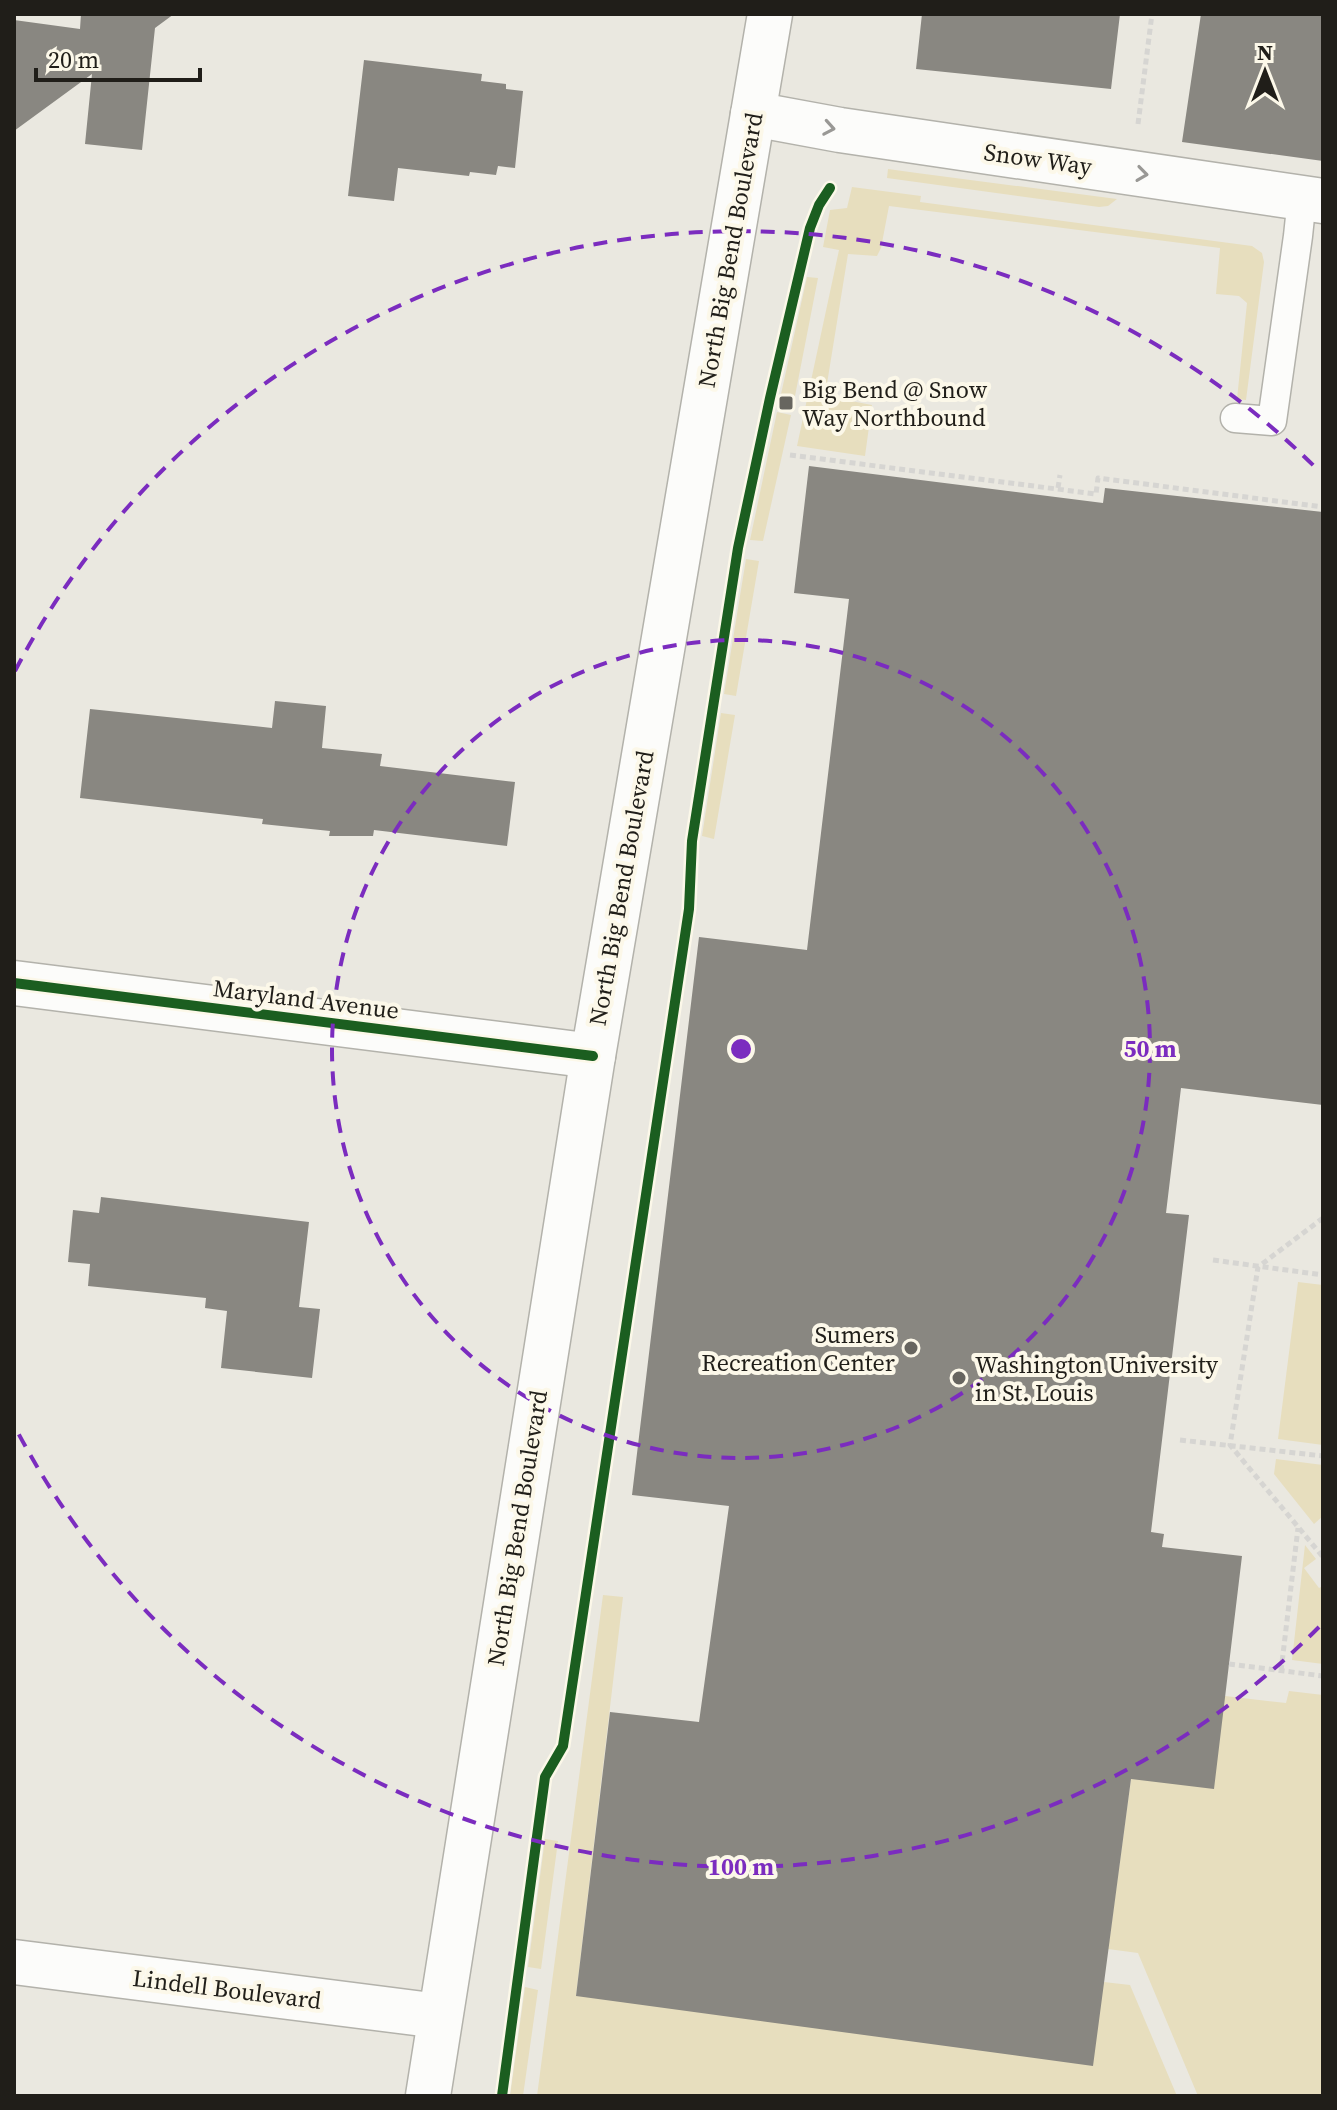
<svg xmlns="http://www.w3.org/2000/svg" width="1337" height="2110" font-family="'Source Serif 4',serif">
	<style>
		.green { fill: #e7debe }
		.building { fill: #898781 }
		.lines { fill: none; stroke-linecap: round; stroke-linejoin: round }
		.lane-casing { stroke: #b3b2ab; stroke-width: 31 }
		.street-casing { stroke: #b3b2ab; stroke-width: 47 }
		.secondary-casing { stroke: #b3b2ab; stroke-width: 47 }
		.path { stroke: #d6d5d2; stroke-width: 5; stroke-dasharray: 6 4; stroke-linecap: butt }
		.lane { stroke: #fcfcfa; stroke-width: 28 }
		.street { stroke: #fcfcfa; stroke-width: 44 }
		.secondary { stroke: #fcfcfa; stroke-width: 44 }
		.cycleway-casing { stroke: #fcf8e9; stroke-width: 15 }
		.cycleway { stroke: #1b5e20; stroke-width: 10 }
		.oneway { stroke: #999895 }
		.ring { fill: none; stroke: #7b2cbf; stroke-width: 4; stroke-dasharray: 14 10 }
		.poi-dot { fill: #67655f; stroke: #fcf8e9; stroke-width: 3 }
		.labels { text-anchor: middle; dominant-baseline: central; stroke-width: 8; stroke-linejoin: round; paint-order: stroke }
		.street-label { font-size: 24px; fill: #201e19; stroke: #fcf8e9 }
		.poi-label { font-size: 24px; fill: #201e19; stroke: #fcf8e9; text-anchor: start }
		.centre { fill: #7b2cbf; stroke: #fcf8e9; stroke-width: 4 }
		.ring-label { font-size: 24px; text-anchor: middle; font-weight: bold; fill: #7b2cbf; stroke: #fcf8e9; stroke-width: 8; stroke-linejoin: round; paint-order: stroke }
	</style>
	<rect width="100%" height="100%" fill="#eae8e0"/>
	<path class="green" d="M888,169L917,173L1117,199L1108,206L1099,207L887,178Z
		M852,187L921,196L920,202L1252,246L1262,253L1264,262L1246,400L1237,399L1247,303L1239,296L1216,294L1220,248L889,206L881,248L877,256L848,254L825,396L872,405L865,456L797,446L839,250L823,247L830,210L847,208Z
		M807,277L818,278L795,396L781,394Z
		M777,412L791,415L763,541L750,540Z
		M746,559L759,561L736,696L724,694Z
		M721,713L735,715L714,839L702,836Z
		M1298,1282L1323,1285V1445L1278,1439Z
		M1276,1459L1323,1465V1516L1314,1524L1274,1474Z
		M1305,1545L1316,1559L1304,1568L1319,1588L1323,1586V1664L1292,1660Z
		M603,1595L623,1597L576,1996L1104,1982L1130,1985L1177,2096H537Z
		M1289,1691L1323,1695V2096H1198L1138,1953L1108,1949L1131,1779L1225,1696L1286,1703Z
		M545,1839L558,1841L541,1969L528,1967Z
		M525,1987L538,1990L523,2096H510Z"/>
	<path class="building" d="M81,14H174L155,28L142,150L85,144L92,74L14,131V20L80,29Z
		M922,14H1120L1111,89L916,69Z
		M1201,14H1323V161L1182,142Z
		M364,60L482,74L481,81L506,84V89L523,91L515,168L498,166L496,175L470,172L469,176L398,168L394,201L348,196Z
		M809,466L1103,503L1105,488L1323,512V1105L1181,1088L1166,1213L1189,1215L1151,1532L1164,1534L1162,1547L1242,1556L1214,1789L1131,1779L1093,2066L576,1996L610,1712L699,1722L729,1506L632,1495L699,937L807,950L849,599L794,593Z
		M275,701L326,706L322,748L382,754L380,766L515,782L507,846L374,830L373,836H329L330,831L262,824L263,819L80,798L90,709L272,728Z
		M101,1197L309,1222L299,1307L320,1309L312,1378L221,1368L227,1311L205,1308L206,1298L88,1286L90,1264L68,1262L73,1210L99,1213Z"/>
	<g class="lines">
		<g class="lane-casing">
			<path id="lane" d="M1235,418L1272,421L1298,236L1302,198"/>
		</g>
		<g class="street-casing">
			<path id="street" d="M753,114L840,130L1323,201
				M14,983L593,1056
				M14,1962L439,2016"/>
		</g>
		<g class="secondary-casing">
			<path id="secondary" d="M428,2096L593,1056L770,14"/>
		</g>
		<path class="path" d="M1138,124L1152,14
			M790,455L1096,494L1098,478L1323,507
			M1058,488L1060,475
			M1323,1218L1258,1267L1230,1445L1323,1557
			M1213,1260L1323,1275
			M1180,1440L1323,1456
			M1229,1664L1323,1676
			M1281,1671L1298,1528"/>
		<use href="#lane" class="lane"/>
		<use href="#street" class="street"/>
		<use href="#secondary" class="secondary"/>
		<g class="cycleway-casing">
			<path id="cycleway" d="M14,983L593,1056
				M502,2096L545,1777L563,1746L689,909L692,841L738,548L770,398L810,228L819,205L830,188"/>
		</g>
		<use href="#cycleway" class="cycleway"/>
	</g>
	<defs><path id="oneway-chevron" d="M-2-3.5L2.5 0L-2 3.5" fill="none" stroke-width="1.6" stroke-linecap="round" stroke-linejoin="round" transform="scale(2)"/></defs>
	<g class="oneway">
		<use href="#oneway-chevron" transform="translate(829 128) rotate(10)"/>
		<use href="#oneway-chevron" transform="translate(1142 174) rotate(8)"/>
	</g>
	<g class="ring">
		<circle cx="741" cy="1049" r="409"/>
		<path d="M1319 1627A818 818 0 0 1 15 1427M15 671A818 818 0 0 1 1319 471"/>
	</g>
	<g class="poi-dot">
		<rect x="778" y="395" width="16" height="16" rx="4"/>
		<circle cx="911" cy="1348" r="8"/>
		<circle cx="959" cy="1378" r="8"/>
	</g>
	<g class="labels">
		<g class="street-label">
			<text transform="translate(1038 159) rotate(8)">Snow Way</text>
			<text transform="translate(730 250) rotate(-80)">North Big Bend Boulevard</text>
			<text transform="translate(621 888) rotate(-80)">North Big Bend Boulevard</text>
			<text transform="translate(306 999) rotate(7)">Maryland Avenue</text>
			<text transform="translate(517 1528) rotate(-81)">North Big Bend Boulevard</text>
			<text transform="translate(227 1989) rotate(7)">Lindell Boulevard</text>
		</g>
		<g class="poi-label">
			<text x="802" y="389">Big Bend @ Snow<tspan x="802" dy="28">Way Northbound</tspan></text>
			<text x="895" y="1334" text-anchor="end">Sumers<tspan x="895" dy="28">Recreation Center</tspan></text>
			<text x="975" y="1364">Washington University<tspan x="975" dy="28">in St. Louis</tspan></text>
		</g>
	</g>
	<circle cx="741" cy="1049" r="12" class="centre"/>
	<g class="ring-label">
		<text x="1150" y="1057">50 m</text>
		<text x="741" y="1875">100 m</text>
	</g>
	<rect width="1337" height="2110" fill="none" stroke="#201e19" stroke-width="32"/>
	<g transform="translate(1265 72)" stroke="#fcf8e9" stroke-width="6" paint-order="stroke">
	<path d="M0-6L14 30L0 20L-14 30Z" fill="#201e19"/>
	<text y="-12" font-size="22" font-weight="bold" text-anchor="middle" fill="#201e19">N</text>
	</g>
	<path d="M36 68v12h164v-12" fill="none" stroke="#201e19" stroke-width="4"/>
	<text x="48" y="68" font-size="24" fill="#201e19" stroke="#fcf8e9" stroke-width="6" paint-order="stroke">20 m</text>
</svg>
